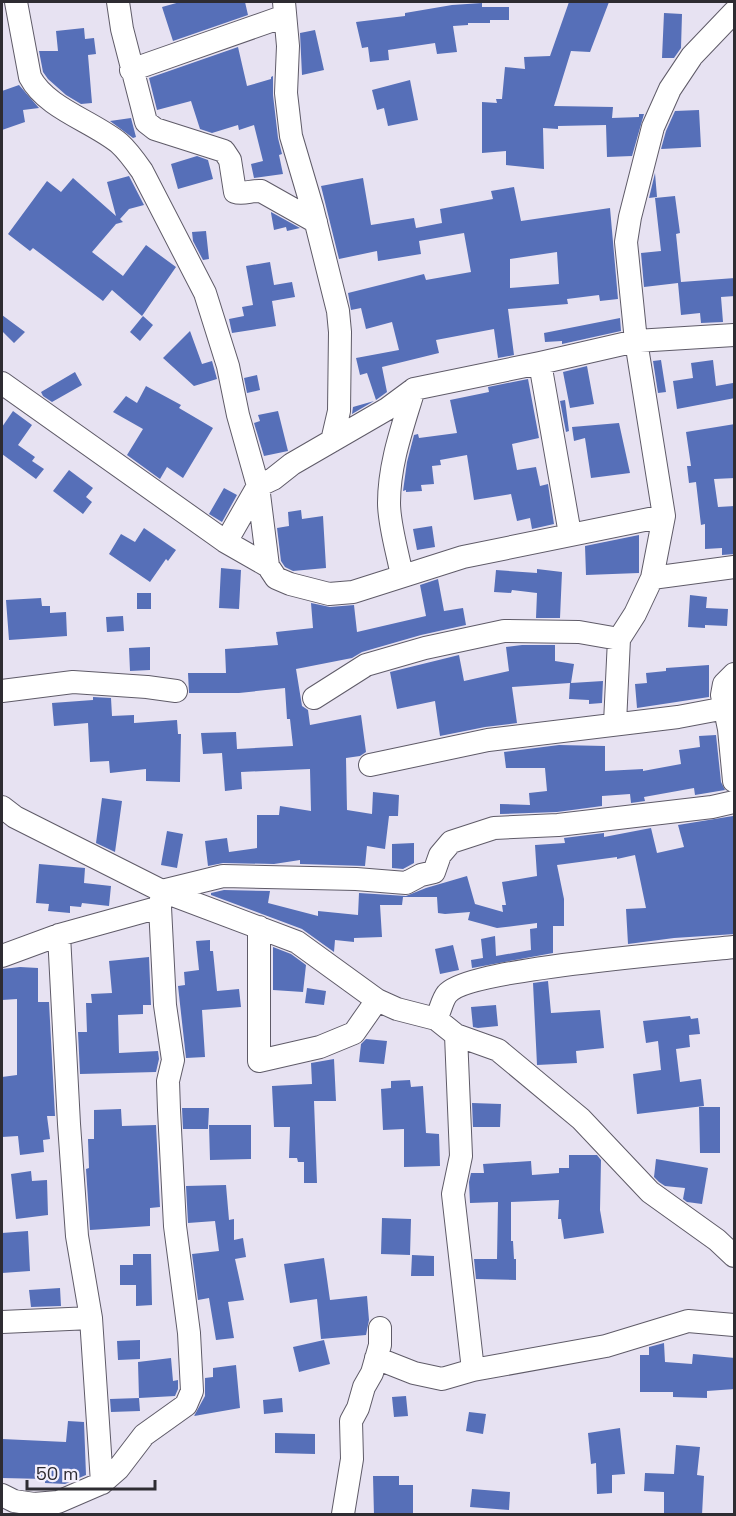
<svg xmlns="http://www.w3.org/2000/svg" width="736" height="1516" font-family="'Space Grotesk',sans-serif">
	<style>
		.building { fill: #566fb8; fill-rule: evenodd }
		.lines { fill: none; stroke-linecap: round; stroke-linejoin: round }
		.minor-casing { stroke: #5f5b68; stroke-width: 24 }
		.minor { stroke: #fff; stroke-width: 22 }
	</style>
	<rect width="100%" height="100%" fill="#e7e2f2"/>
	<path class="building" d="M180,2H245L248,15L173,41L162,7Z
		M569,2H609L590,52L571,51L554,106L613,107L612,118L639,117V114H644L632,156L607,157L606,125L558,126V129L543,128L544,169L506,165V151L482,153V102L497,103L496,99H502L505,67L525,69L524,57L550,56Z
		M482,3V7H509V20H490V23H468V25L453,26L457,52L437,54L435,43L388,50L389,60L370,62L368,47L362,48L356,22L405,16V13L452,5Z
		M664,13L682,14L681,48L674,58H662Z
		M84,28L85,39L94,38L96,54L88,55L92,103L81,104L66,95L48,79L43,72L39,51H58L56,31Z
		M315,30L324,70L302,75L300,33Z
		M238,47L247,86L271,79V77L273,76V95L278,138L282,154L279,155L283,174L254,178L251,164L263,161L254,125L239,130L238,125L212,133L200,129L191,101L157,110L149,78Z
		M410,80L418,120L388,126L384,108L377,110L372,90Z
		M19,85L39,108L23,110L25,122L2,130V91Z
		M699,110L701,147L661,149L666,131L675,111Z
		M131,118L136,137L133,138L110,121Z
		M197,156L208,160L213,179L178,189L171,164Z
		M655,173L657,197L649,198Z
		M129,176L144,205L129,209L120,219L123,222L116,224L92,252L123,276L146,245L176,267L142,316L112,290L103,301L33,248L30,251L8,234L47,181L61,192L73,178L116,216L107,182Z
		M363,178L371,225L414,218L416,228L442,223L440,209L493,199L491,191L514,187L521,221L610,208L618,299L600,301L599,295L567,299L568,304L508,309L514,355L498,358L494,329L436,340L439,353L382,367L387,392L376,400L367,373L360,375L356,358L399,350L392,322L366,329L361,308L351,310L348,293L424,274L426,280L471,272L464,233L419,241L421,254L378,261L377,251L339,259L321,186ZM557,252L559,284L510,288V259Z
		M675,196L680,233L676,234L681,282L735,278V296L721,297L723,322L701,323L700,313L681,315L678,283L644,287L641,253L661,251L655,198Z
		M271,213V212L300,228L287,231L286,227L274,230Z
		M206,231L209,259L203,260L193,241L192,232Z
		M270,262L274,285L292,282L295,297L272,301L276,326L232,333L229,319L244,316L242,307L253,305L246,266Z
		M2,315L25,332L14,343L2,331Z
		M143,316L153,325L140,341L130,332Z
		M620,318L621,331L562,344V341L545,342L544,333Z
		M190,331L202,364L212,361L217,379L194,386L163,358Z
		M661,360L666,392L658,393L653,361Z
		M713,360L716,386L733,383L735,398L677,409L673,381L693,378L691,363Z
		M587,366L594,404L570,408L563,372Z
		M75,372L82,385L52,402L43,396L41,392Z
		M257,375L260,390L247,393L244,378Z
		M528,379L539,438L512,444L517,470L536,467L540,486L548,484L554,524L532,529L530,518L517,521L511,494L474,500L467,455L440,460L441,465L432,466L434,484L421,485L422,491L406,492V490L403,491L407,462L414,435L418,434L419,438L457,433L450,400L489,392L488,387Z
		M146,386L181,405L179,408L213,428L183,478L167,467L160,479L127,455L143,429L113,412L126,396L137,403Z
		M565,400L569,431L566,432L560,401Z
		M374,401L352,414L353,407Z
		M13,411L32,425L18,445L35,457L32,461L44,469L36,479L2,454V427Z
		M278,411L288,451L264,456L254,423L260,421L258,415Z
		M619,423L630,473L591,478L585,438L574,441L572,427Z
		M735,424V478L714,479L718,507L735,506V554L722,555V548L705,549V524L701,525L696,482L689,483L687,466H691L686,432Z
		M69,470L93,488L86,497L92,502L83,514L53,491Z
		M224,488L237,495L222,522L209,514Z
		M301,510L302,519L323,516L326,568L293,571L285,567L281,561L277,528L289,526L288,512Z
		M432,526L435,547L417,550L413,529Z
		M144,528L176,550L168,561L166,559L150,582L109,554L121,534L135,542Z
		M639,535V573L586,575L585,546Z
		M221,568L241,570L239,609L219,608Z
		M537,569L562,572L560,618H536L537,593L512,590L511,593L494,592L496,570L537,573Z
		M438,579L444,611L463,608L466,625L421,635L362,652L352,658L296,669L302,706L308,710L310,725L361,715L366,752L360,756L346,758L347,810L372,814L373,792L399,795L398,816H389L385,849L367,846L365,866L300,864V860L274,864L223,863L208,866L205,841L227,838L229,852L257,848V815H279L280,806L311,811L310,769L241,772L242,789L225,791L222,753L203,754L201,733L236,732L237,749L293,746L290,719H287L285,688L239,693H189L188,673H226L225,649L278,645L276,632L313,628L311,603L330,607L354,605L357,632L426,616L420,585Z
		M137,593H151V609H137Z
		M690,595L707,597L706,608L728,609L727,626L705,625V628L688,627Z
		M41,598L42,606H50V613L66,612L67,636L9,640L6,600Z
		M123,616L124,631L107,632L106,617Z
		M522,645H555V661L574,664L571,683L603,681L602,703L589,704V700L569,699L570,683L512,687L517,723L485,727L440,736L435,701L397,709L390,672L459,655L464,681L509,671L506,647Z
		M150,647V670L130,671L129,648Z
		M709,665V697L637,708L635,684L647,683L646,673L666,671V668Z
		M93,697L111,698L112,716L134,715V723L177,720L178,734H181L180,782L146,781V769L110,773L109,761L90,762L88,723L54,726L52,703L93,700Z
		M716,735L721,782L725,790L695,795L694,788L644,797L645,801L631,803L630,794L602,796V806L557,812L500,814V804L530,805L529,793L547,791L545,768H506L504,752L559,745L605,746V771L643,769V771L681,764L679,750L700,747L699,736Z
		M102,798L122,801L115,852L96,843Z
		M733,816L735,825V934L674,938L628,944L626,909L646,908L635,855L617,859V857L557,865L564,899V926H553V953L472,968L471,960L483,958L481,939L495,936L496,956L531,950L530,929L537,928V923L497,928L468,920L470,912L445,914L438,913L437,897H403L402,905H380L382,937L354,938V942L335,940L334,952L302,929L211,895V893L224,890L270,891L268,903L318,916V911L358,915L359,893L406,896L426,888L467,876L475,904L503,912L502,905H506L502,882L537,876L535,845L565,843L564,838L604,833V837L651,828L657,853L684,847L678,825Z
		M167,831L183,834L177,868L161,865Z
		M414,843V863L403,869L392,868V844Z
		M39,864L85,868L84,883L111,886L109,906L82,903L81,907L70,906V913L48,911L49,904L36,903Z
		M210,940V951H213L217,991L239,989L241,1007L202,1010L205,1057L186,1058L178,986L185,985L184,972L199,970L196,941Z
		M453,945L459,970L440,974L435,949Z
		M273,947L291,954L306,965L303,992L273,990Z
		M149,957L151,1005H143V1014L118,1015L119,1053L158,1051L159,1059L156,1072L80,1074L78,1032H87L86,1003H92L91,994L112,993L109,961Z
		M20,967L38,968V1002H49L55,1116H47L50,1139L43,1140L44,1152L20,1155L18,1136L2,1137V1077L17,1075V999L2,1000V969Z
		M548,981L551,1013L600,1010L604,1048L576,1051L577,1063L537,1065L533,983Z
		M307,988L326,991L324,1005L305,1003Z
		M496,1005L498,1026L478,1028L473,1027L471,1007Z
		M690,1016L691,1019L698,1018L700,1034L689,1035L690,1047L676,1049L680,1082L701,1079L704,1106L637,1114L633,1074L661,1070L658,1041L646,1043L643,1021Z
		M366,1039L387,1041L384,1064L359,1062L361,1044Z
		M334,1059L336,1101H314L317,1183H304V1162H298L297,1158H289L290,1127H274L272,1086L312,1084L311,1063Z
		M410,1080L411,1087L423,1086L426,1133L439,1134L440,1166L404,1167V1129L383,1130L381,1089L391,1088V1081Z
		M472,1103L501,1104L500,1127H473Z
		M699,1107H720V1153H700Z
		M182,1108H209L208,1129H183Z
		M121,1109L122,1126L156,1125L160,1207L150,1208V1226L90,1230L86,1169L89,1168L88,1139H94V1110Z
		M209,1125H251V1159L210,1160Z
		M569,1155H597L601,1160L600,1210L604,1233L564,1239L561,1219H558L559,1200L511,1202V1241H513L514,1259H516V1280L476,1279L474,1259H497L498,1202L470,1203L469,1182L471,1173H484L483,1164L531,1161L532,1175L559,1173V1168H569Z
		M656,1159L708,1168L702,1204L687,1202L683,1199L685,1188L665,1186L659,1182L654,1177Z
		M31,1171L32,1181L47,1180L48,1215L16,1219L11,1174Z
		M226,1185L229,1220L234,1219V1240L243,1238L246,1257L235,1259L244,1300L228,1302L234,1338L216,1340L209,1298L198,1300L192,1254L219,1251L215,1221L188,1223L186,1186Z
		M382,1218L411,1219L410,1255L381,1254Z
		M28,1231L30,1271L2,1273V1233Z
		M133,1254H151L152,1305L136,1306V1285H120V1265H133Z
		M412,1255L434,1256V1276H411Z
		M324,1258L330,1300L367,1296L369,1320L366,1335L321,1339L317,1299L290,1303L284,1264Z
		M60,1288L61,1306L31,1307L29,1290Z
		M140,1340V1359L118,1360L117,1341Z
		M324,1340L330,1364L299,1372L293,1347Z
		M664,1343L665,1362L692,1364L693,1354L735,1358V1389L707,1391V1398L673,1397V1392H640V1355H649V1347Z
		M171,1358L173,1381L178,1380V1389L175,1396L139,1398L138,1362Z
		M236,1365L240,1408L194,1416L205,1396V1378L213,1377V1368Z
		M406,1396L408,1416L394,1417L392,1397Z
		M139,1398L140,1411L111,1412L110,1399Z
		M282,1398L283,1412L264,1414L263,1400Z
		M469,1412L486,1414L483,1434L466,1431Z
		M68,1421L84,1422L86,1475L65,1484L45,1483V1479L2,1478V1439L66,1442Z
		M620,1428L625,1474L612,1475V1493L597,1494L596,1463L591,1464L588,1433Z
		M275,1433L315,1434V1454L275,1453Z
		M676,1445L700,1447L697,1475L704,1476L702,1515H664V1492L644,1491L645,1473L674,1474Z
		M373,1476H399V1485H413V1515H374Z
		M472,1489L510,1492L509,1510L470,1507Z"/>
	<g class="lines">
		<g class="minor-casing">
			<path id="minor" d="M16,2L30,77C46,108 92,121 119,143C128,151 135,161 142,171L205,293L228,366L238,415L258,486L268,566L276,578L290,584L329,594L353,592L463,557L664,516
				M118,2L122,29L146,122L155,129L224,151L230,160L235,192C243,195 252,190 261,191L316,222
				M284,2L288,46L286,93L291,136L312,207L338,311L340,332L339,411L332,441
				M131,70L285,16
				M540,363L570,534
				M2,383L226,542L268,566
				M226,542L258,486L273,479L292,464L387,409L414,389L540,363L636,341L734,335
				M402,576C398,554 389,525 389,503C389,463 403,426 414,389
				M652,578L734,567
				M734,674L724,684L722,695L729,729L734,781
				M2,691L73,682L147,687L176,691
				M314,698L366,665L425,648L504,631L579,632L619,639
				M615,723L619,639L635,614L652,578L664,516L636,341L626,242L630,217L653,127L670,89L692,56L734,12
				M370,765L488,740L678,717L715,710H725
				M2,807L15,817L162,891L297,942L377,1000L397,1009L436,1019L456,1035L498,1050L581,1119L650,1192L717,1240L734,1256
				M162,891L223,876L356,879L406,883L421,875L434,872L440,855L451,842L494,828L558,825L712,807L734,802
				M259,927V1061L320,1047L354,1033L377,1000
				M59,935L69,1124L77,1236L91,1318L102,1483
				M2,956L59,935L160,907
				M436,1019C440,1012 442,1000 447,994C467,968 691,952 734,947
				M456,1035L461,1156L453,1194L473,1370
				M2,1322L91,1318
				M376,1358L414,1373L442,1379L473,1370L606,1346L688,1321L734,1325
				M2,1495L14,1501L34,1504L58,1502L102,1483L118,1469L144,1435L186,1405L192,1391L189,1333L175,1226L169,1110L168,1081L173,1060L165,1005L160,907L162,891
				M343,1514L352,1459L351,1421L358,1408L364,1387L372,1373L380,1345V1328"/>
		</g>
		<use href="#minor" class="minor"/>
	</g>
	<rect width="736" height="1516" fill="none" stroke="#2e2c32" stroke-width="6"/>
	<path d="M27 1480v9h128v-9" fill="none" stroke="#2e2c32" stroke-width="3"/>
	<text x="36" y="1480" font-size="18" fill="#2e2c32" stroke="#f4f0fd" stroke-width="4.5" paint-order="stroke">50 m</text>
</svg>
